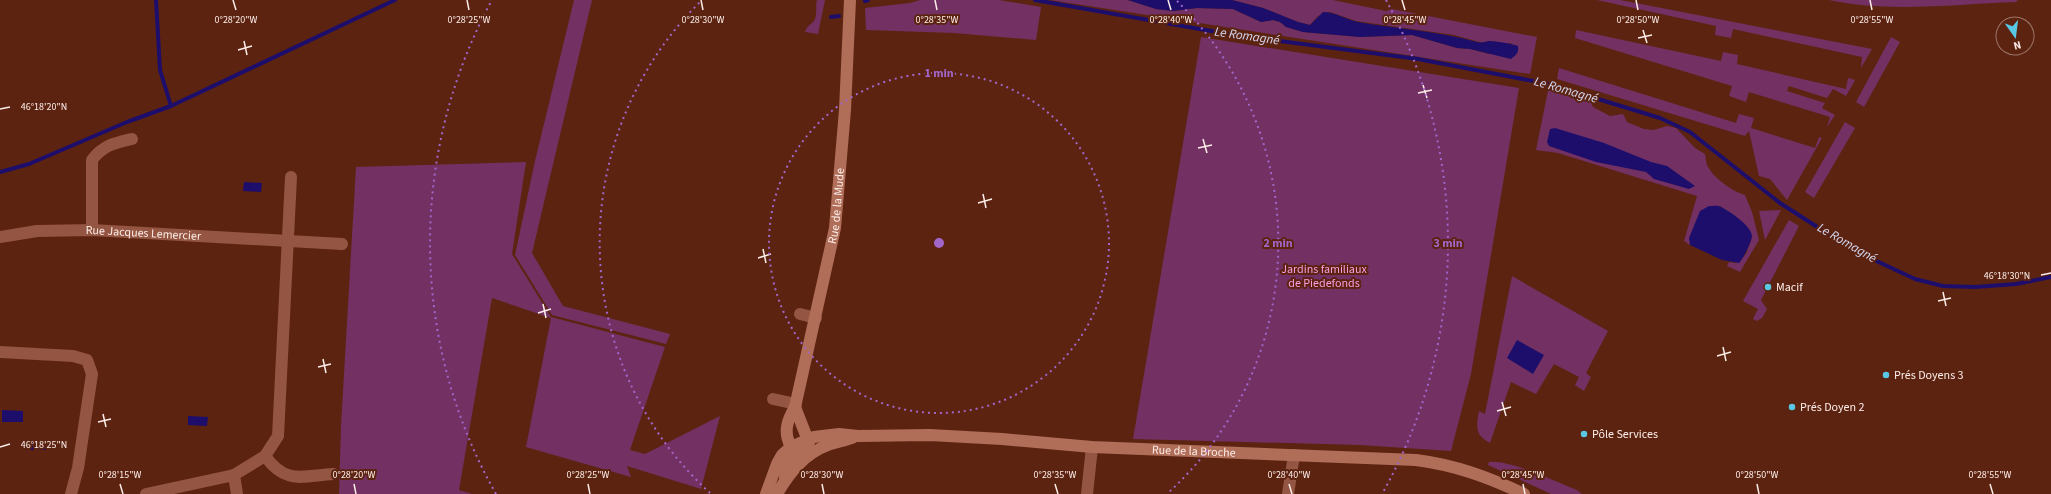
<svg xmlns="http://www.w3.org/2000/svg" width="2051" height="494" font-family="'Source Sans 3',sans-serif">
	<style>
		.green { fill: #723162 }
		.water { fill: #1d0e6c }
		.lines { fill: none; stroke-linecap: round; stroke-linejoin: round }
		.stream { stroke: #1d0e6c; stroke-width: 4 }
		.street { stroke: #945542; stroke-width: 12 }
		.secondary { stroke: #b06d58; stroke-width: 12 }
		.ticks { fill: none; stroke: #fcede8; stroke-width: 1.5 }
		.ring { fill: none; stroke: #a266cb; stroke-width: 2; stroke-dasharray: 2 4 }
		.poi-dot { fill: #59c8e5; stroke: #5c2311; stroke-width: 1.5 }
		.labels { text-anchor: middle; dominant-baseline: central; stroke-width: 4; stroke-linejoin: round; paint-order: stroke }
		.street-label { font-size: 12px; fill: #fcede8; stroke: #5c2311 }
		.park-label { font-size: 12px; fill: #fd9de3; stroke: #5c2311 }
		.poi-label { font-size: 12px; fill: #fcede8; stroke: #5c2311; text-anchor: start }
		.water-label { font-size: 13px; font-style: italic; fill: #d5daf4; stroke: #5c2311 }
		.ticks-label { font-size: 10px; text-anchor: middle; fill: #fcede8; stroke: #5c2311; stroke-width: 4; stroke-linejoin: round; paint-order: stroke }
		.centre { fill: #a266cb; stroke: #5c2311; stroke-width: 2 }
		.ring-label { font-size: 12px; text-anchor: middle; font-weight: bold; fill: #a266cb; stroke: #5c2311; stroke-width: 4; stroke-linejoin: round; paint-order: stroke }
	</style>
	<rect width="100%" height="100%" fill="#5c2311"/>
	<path class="green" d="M574,0H592L532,253L563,306L670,334L666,344L552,315L515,255L535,161Z
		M817,0H825L818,34L805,32C807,26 810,25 814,21C818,15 815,6 817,0Z
		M920,0H999L1041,7L1036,40L954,33L866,30L865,8L910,3Z
		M1050,0H1128L1156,9L1173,11L1197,8L1233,9L1261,22L1272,20L1280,22L1286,27L1303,32L1360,37L1412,35L1457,48L1470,49L1489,54L1513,43L1503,44L1490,41L1483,43L1454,35L1356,21L1330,12L1318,16L1310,25L1298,22L1263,8L1232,0H1333L1386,11L1392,9L1537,37L1530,74Z
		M1597,0H1620L1872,49L1861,68L1862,57L1733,29L1731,38L1715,35L1716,26Z
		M1829,0H2018L2016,2C1955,4 1889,13 1829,0Z
		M1576,30L1721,61L1723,52L1738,55L1737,64L1846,89L1848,78L1855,80L1846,96L1833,89L1827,98L1789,86L1787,91L1825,103L1822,108L1835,115L1827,127L1830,117L1749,92L1746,102L1729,96L1732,86L1575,38Z
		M1201,37L1519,88L1471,374L1451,451L1360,445L1133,439Z
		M1891,37L1900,42L1864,107L1856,102Z
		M1559,68L1736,123L1739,114L1754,118L1751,128L1815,148L1819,137L1822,138L1787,200L1770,179L1759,176L1749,131L1745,136L1557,79Z
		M1549,86L1567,93L1571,98L1580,97L1589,99L1593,107L1610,116L1623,114L1627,122L1644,129L1654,130L1667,126L1676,128L1695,148L1705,154C1706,158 1706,164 1708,167C1715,179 1732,191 1745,195L1752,212L1759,240L1740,272L1727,266L1729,262L1735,263L1746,254L1751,240L1728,212L1720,206L1690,238V245L1684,241L1697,196L1558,153L1536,150Z
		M1845,122L1855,128L1814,198L1805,192Z
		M526,162L512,254L551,317L665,347L630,450L645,454L720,416L701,489L627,466L631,477L526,447L551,318L492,298L459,490L472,494H339L341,426L356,167Z
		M1781,210L1765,240L1759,211Z
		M1789,220L1799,226L1761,300L1767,309L1762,318L1757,321L1753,319L1758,309L1743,301Z
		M1512,276L1608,331L1586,373L1591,377L1584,391L1575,385L1579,377L1554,364L1536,394L1511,382L1490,443C1475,435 1476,427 1479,411L1485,414Z
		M1489,462C1509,459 1557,482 1577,490L1582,494H1551L1488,465Z"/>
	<path class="water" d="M1128,0H1232L1263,8L1298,22L1310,25L1323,12C1335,12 1345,19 1358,22C1398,29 1438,31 1477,42C1483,43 1484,42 1489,41C1495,41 1514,44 1518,46C1519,53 1516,55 1511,59L1470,49L1457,48L1412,35L1360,37L1303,32L1286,27L1280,22L1273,20L1261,22L1233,9L1197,8L1173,11L1156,9Z
		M1555,128L1604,143L1651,162L1667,166L1695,186L1689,189L1654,179L1646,172L1596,162L1549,146L1547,142L1550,129Z
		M244,182L262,183L261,192L243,191Z
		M1709,206C1713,206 1718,205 1721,207C1729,211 1751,225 1752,236C1752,241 1743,259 1739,263L1722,260L1690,245L1689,238L1700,211Z
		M1517,340L1544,355L1533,374L1507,358Z
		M2,410L23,411V422H2Z
		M188,416L208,417L207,426L188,425Z
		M27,440H46V450H27L23,444Z"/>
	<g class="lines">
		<path class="stream" d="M156,0L160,70L171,106
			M1035,0L1234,35L1418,59L1549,84L1660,118L1690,132L1780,203L1853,250L1915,279L1943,286L1975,287L2016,284L2051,277
			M865,1L868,0
			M831,17L839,16
			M0,172L29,164L127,122L171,106L395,0"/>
		<g class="street">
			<path d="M92,230V160C103,145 115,143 132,139"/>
			<path id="s1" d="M0,237L37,231L92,230L342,244"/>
			<path d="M800,314L816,318"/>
			<path d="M0,352L73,356L87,360L92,374L78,468L71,494"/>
			<path d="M773,399L796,404"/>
			<path d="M265,456L278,436L291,177"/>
			<path d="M234,475L237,494"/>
			<path d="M146,494L234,475L265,456C286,485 302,476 333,474"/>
			<path d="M1087,494L1092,447"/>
			<path d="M1288,494L1294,455"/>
		</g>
		<g class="secondary">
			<path id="s2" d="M791,447C783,432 787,421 795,407L835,228L845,110L850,0"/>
			<path d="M785,479C784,453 800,459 809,443L795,407"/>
			<path id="s3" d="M766,494L777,464L782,455L791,447L814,437L839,434L858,436L930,435L1002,439L1092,447L1416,460C1455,465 1488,477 1524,494"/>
			<path d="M777,494C789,473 804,454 828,445C836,442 844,441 852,438"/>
		</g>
	</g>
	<path class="ticks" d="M233,0L236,10M467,0L469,10M701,0L703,10M935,0L937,10M1168,0L1171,10M1402,0L1405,10M1636,0L1638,10M1870,0L1872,10M1643,30L1647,43M1638,38L1652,35M244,41L247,55M238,50L252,46M1423,85L1427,98M1418,93L1432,90M0,109L10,107M1203,139L1207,153M1198,148L1212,145M983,194L986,208M978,203L992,199M763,249L766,263M758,258L771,254M2041,275L2051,273M1943,292L1946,306M1938,301L1951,298M543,304L546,318M538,313L551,309M1723,347L1726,361M1717,356L1731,352M323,359L326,373M318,367L331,364M1502,402L1506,416M1497,411L1511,407M103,414L106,427M98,422L111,419M0,447L10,444M120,484L123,494M354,484L356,494M588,484L590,494M822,484L824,494M1055,484L1058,494M1289,484L1292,494M1523,484L1525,494M1757,484L1759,494M1990,484L1993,494"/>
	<g class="ring">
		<circle cx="939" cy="243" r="170"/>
		<path d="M710 493A339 339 0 0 1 701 1M1177 1A339 339 0 0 1 1168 493"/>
		<path d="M496 494A509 509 0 0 1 492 0M1386 0A509 509 0 0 1 1382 494"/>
	</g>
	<g class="poi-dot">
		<circle cx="1768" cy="287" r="4"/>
		<circle cx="1886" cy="375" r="4"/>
		<circle cx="1792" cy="407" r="4"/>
		<circle cx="1584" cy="434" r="4"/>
	</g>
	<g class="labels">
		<g class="street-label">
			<text stroke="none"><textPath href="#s2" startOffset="248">Rue de la Mude</textPath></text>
			<text stroke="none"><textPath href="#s1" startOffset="144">Rue Jacques Lemercier</textPath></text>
			<text stroke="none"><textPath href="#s3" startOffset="460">Rue de la Broche</textPath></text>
		</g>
		<g class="park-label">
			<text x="1324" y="269">Jardins familiaux<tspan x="1324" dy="14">de Piedefonds</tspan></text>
		</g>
		<g class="poi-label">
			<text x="1776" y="287">Macif</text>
			<text x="1894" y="375">Prés Doyens 3</text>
			<text x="1800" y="407">Prés Doyen 2</text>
			<text x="1592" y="434">Pôle Services</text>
		</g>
		<g class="water-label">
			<text transform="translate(1247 36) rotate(8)">Le Romagné</text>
			<text transform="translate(1566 90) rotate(16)">Le Romagné</text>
			<text transform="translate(1847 243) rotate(30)">Le Romagné</text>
		</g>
	</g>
	<g class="ticks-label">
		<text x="236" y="23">0°28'20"W</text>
		<text x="703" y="23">0°28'30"W</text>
		<text x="1638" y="23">0°28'50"W</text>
		<text x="1872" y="23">0°28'55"W</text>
		<text x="469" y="23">0°28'25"W</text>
		<text x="937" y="23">0°28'35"W</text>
		<text x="1171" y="23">0°28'40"W</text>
		<text x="1405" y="23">0°28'45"W</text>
		<text x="44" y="110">46°18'20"N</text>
		<text x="2007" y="279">46°18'30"N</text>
		<text x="44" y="448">46°18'25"N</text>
		<text x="120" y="478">0°28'15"W</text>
		<text x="354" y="478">0°28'20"W</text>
		<text x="588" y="478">0°28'25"W</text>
		<text x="822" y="478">0°28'30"W</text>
		<text x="1055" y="478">0°28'35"W</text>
		<text x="1289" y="478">0°28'40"W</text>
		<text x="1523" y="478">0°28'45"W</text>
		<text x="1757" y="478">0°28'50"W</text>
		<text x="1990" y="478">0°28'55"W</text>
	</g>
	<circle cx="939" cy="243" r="6" class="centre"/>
	<g class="ring-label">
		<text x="939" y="77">1 min</text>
		<text x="1278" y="247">2 min</text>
		<text x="1448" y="247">3 min</text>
	</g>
	<g transform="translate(2015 36) rotate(166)"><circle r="19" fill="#5c2311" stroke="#9c7467"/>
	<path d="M0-3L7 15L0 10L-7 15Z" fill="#59c8e5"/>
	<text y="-6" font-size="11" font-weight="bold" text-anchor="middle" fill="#fcede8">N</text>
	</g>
</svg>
